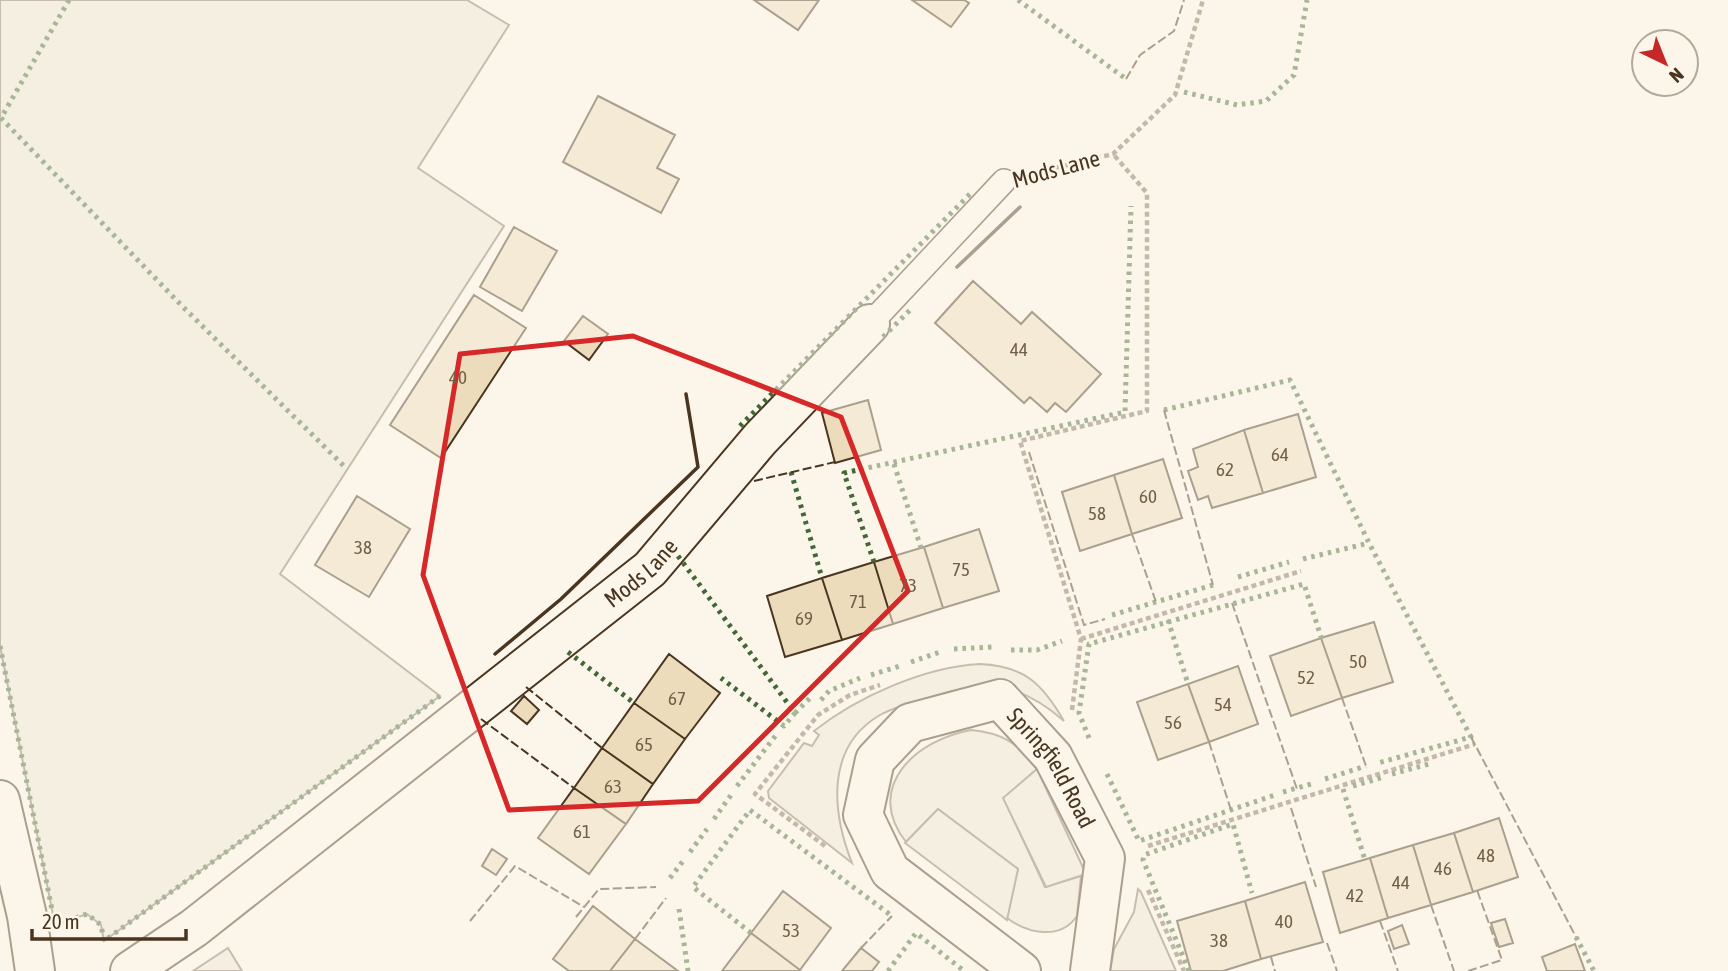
<svg xmlns="http://www.w3.org/2000/svg" width="1728" height="971" font-family="'Asap Condensed',sans-serif">
	<style>
		.green { fill: #ede6d9; stroke: #887966; stroke-width: 2 }
		.parking { fill: #ede7d9; stroke: #887966; stroke-width: 2 }
		.building { fill: #ecdcbc; stroke: #4a3520; stroke-width: 2 }
		.lines { fill: none; stroke-linecap: round; stroke-linejoin: round }
		.lane-casing { stroke: #4a3520; stroke-width: 26 }
		.street-casing { stroke: #4a3520; stroke-width: 42 }
		.path { stroke: #7f6f5c; stroke-width: 4.5; stroke-dasharray: 5 3.5; stroke-linecap: butt }
		.lane { stroke: #fbf6e9; stroke-width: 23 }
		.street { stroke: #fbf6e9; stroke-width: 38 }
		.hedge { stroke: #436837; stroke-width: 5; stroke-dasharray: 3.5 5; stroke-linecap: butt }
		.fence { stroke: #4a3520; stroke-width: 2; stroke-dasharray: 9 3.5; stroke-linecap: butt }
		.wall { stroke: #4a3520; stroke-width: 3.5 }
		.marked { fill: none; stroke: #d62828; stroke-width: 5; stroke-linejoin: round }
		.labels { text-anchor: middle; dominant-baseline: central; stroke-width: 5; stroke-linejoin: round; paint-order: stroke }
		.number-label { font-size: 19px; fill: #725f47 }
		.street-label { font-size: 23px; fill: #4a3520; stroke: #fbf6e9 }
	</style>
	<rect width="100%" height="100%" fill="#fbf6e9"/>
	<path class="green" d="M0,0H467L509,25L418,168L504,226L280,574L440,696L104,941L101,925L87,914L55,925L0,646Z
		M980,664C1024,666 1042,683 1064,721C1016,679 984,680 925,699C910,703 894,707 880,715C825,747 832,812 852,863L769,798L768,791L804,743L812,746L819,735L814,731C857,697 924,667 980,664Z
		M971,730C1003,733 1018,743 1037,769L1004,799L1045,887L1081,876L1077,916C1060,941 1027,933 1007,918L1018,869L938,809L906,842C863,787 916,740 971,730Z
		M1138,889L1141,892L1176,971H1110L1114,949L1134,912Z"/>
	<path class="parking" d="M1037,769L1086,874L1046,887L1003,798Z
		M938,809L1018,869L1007,920L905,843Z
		M228,948L242,971H193Z"/>
	<path class="building" d="M754,0H819L798,30Z
		M912,0H964L969,3L951,27Z
		M598,96L675,135L657,168L679,179L661,213L563,162Z
		M514,227L557,251L522,311L480,287Z
		M973,281L1021,324L1032,312L1101,374L1066,412L1055,403L1047,412L1030,397L1024,403L935,323Z
		M474,295L526,328L441,458L390,425Z
		M583,316L608,334L589,360L564,341Z
		M868,400L881,450L835,463L822,413Z
		M1298,414L1316,477L1263,493L1244,430Z
		M1244,430L1263,493L1212,508L1208,496L1198,500L1188,471L1198,467L1193,449Z
		M1163,459L1182,518L1132,534L1114,475Z
		M1114,475L1132,534L1080,551L1062,492Z
		M357,496L410,529L369,597L315,565Z
		M979,529L999,591L943,608L924,547Z
		M924,547L943,608L893,624L874,562Z
		M874,562L893,624L842,640L822,578Z
		M822,578L842,640L785,657L767,596Z
		M1374,622L1393,682L1342,698L1321,638Z
		M1321,638L1342,698L1291,716L1270,656Z
		M669,654L720,693L685,739L634,703Z
		M1238,666L1258,724L1209,742L1188,684Z
		M1188,684L1209,742L1158,760L1137,702Z
		M524,696L539,710L527,724L511,711Z
		M634,703L685,739L653,784L602,748Z
		M602,748L653,784L626,824L574,788Z
		M574,788L626,824L589,874L538,838Z
		M1499,818L1518,877L1473,892L1454,833Z
		M1454,833L1473,892L1431,905L1413,845Z
		M1413,845L1431,905L1388,918L1370,858Z
		M492,849L507,859L496,875L482,866Z
		M1370,858L1388,918L1340,933L1323,872Z
		M1305,882L1323,942L1261,959L1245,901Z
		M783,891L831,928L800,970L751,933Z
		M1245,901L1261,959L1223,971H1191L1177,921Z
		M593,906L635,939L610,971H569L553,959Z
		M1505,919L1513,943L1499,947L1491,923Z
		M1402,925L1409,944L1394,949L1388,931Z
		M751,933L800,970L798,971H722Z
		M635,939L678,971H610Z
		M1575,944L1585,971H1547L1542,957Z
		M861,948L879,962L872,971H842Z"/>
	<g class="lines">
		<g class="lane-casing">
			<path id="lane" d="M870,324L1004,181"/>
		</g>
		<g class="street-casing">
			<g id="street">
				<path d="M0,800L27,916L35,971"/>
				<path id="s1" d="M130,971L194,928L650,569L760,439L870,324"/>
				<path id="s2" d="M1021,971L890,871L863,815L875,760L910,723L1000,699L1053,757L1105,858L1090,971"/>
			</g>
		</g>
		<path class="path" d="M1038,172L1113,154L1175,95L1203,0
			M1081,639L1301,571
			M1072,710L1081,639L1020,441L1147,411V193L1113,154
			M825,846L755,794L818,715L850,695L880,685
			M1148,846L1475,744
			M1148,890L1184,971"/>
		<use href="#lane" class="lane"/>
		<use href="#street" class="street"/>
		<path class="hedge" d="M69,0L1,118L181,305L347,469
			M1018,0L1126,79
			M1184,92L1237,105L1266,101L1294,75L1307,0
			M883,337L913,307
			M1164,410L1290,380L1369,543L1471,737L1378,763
			M740,426L970,194
			M894,464L921,548
			M791,472L822,578
			M678,556L795,713L784,726L721,678
			M1303,559L1369,543
			M874,562L844,473L1125,412L1131,206
			M1238,577L1289,562
			M1112,615L1213,585
			M1168,620L1188,684
			M0,646L55,925L87,914L101,925L104,941L440,696
			M954,649L992,647
			M1011,650H1037L1062,641
			M568,652L634,703
			M911,662L943,651
			M871,675L900,666
			M821,700L829,691L860,678
			M795,713L813,695
			M1089,738L1079,713L1089,644L1304,584L1322,640
			M1107,774L1139,841L1275,795
			M1392,774L1429,764
			M1325,779L1366,766
			M737,786L776,735
			M1353,786L1384,777
			M1343,789L1365,860
			M1283,792L1311,784
			M714,819L731,795
			M690,852L707,829
			M670,878L683,861
			M679,909L688,971
			M751,933L693,887L750,810L892,916
			M1576,937L1594,971
			M888,971L916,933L964,971
			M1189,971L1143,860L1144,855L1233,824L1252,893"/>
		<path class="fence" d="M1126,79L1140,55L1174,31L1184,0
			M1164,410L1213,585
			M1029,452L1084,625L1105,619
			M754,481L835,462
			M1132,534L1156,602
			M1232,603L1297,789
			M526,687L602,748
			M1342,698L1366,766
			M481,719L574,788
			M1471,737L1576,937
			M1209,742L1231,810
			M1291,808L1316,887
			M1431,905L1454,971
			M576,917L599,889L656,887
			M470,921L515,866L584,907
			M1380,921L1398,971
			M635,939L666,898
			M1327,943L1337,971
			M861,948L892,916
			M1271,957L1275,971
			M1468,971L1502,960L1477,890"/>
		<path class="wall" d="M957,267L1020,207
			M495,654L561,599L698,467L686,394"/>
	</g>
	<path d="M0 0H1728V971H0ZM633,336L841,417L908,591L698,801L509,810L423,575L460,354Z" fill="#fbf6e9" fill-opacity=".55" fill-rule="evenodd"/>
	<path class="marked" d="M633,336L841,417L908,591L698,801L509,810L423,575L460,354Z"/>
	<g class="labels">
		<g class="number-label">
			<text x="1019" y="349">44</text>
			<text x="458" y="377">40</text>
			<text x="1280" y="454">64</text>
			<text x="1225" y="469">62</text>
			<text x="1148" y="496">60</text>
			<text x="1097" y="513">58</text>
			<text x="363" y="547">38</text>
			<text x="961" y="569">75</text>
			<text x="908" y="585">73</text>
			<text x="858" y="601">71</text>
			<text x="804" y="618">69</text>
			<text x="1358" y="661">50</text>
			<text x="1306" y="677">52</text>
			<text x="677" y="698">67</text>
			<text x="1223" y="704">54</text>
			<text x="1173" y="722">56</text>
			<text x="644" y="744">65</text>
			<text x="613" y="786">63</text>
			<text x="582" y="831">61</text>
			<text x="1486" y="855">48</text>
			<text x="1443" y="868">46</text>
			<text x="1401" y="882">44</text>
			<text x="1355" y="895">42</text>
			<text x="1284" y="921">40</text>
			<text x="791" y="930">53</text>
			<text x="1219" y="940">38</text>
		</g>
		<g class="street-label">
			<text transform="translate(1056 169) rotate(-15)">Mods Lane</text>
			<text stroke="none"><textPath href="#s1" startOffset="648">Mods Lane</textPath></text>
			<text stroke="none"><textPath href="#s2" startOffset="514">Springfield Road</textPath></text>
		</g>
	</g>
	<g transform="translate(1665 63) rotate(137)"><circle r="33" fill="#fbf6e9" stroke="#b4a999" stroke-width="2"/>
	<path d="M0-5L12 26L0 18L-12 26Z" fill="#c62828"/>
	<text y="-10" font-size="19" font-weight="bold" text-anchor="middle" fill="#4a3520">N</text>
	</g>
	<path d="M32 929v10h154v-10" fill="none" stroke="#4a3520" stroke-width="3.5"/>
	<text x="42" y="929" font-size="21" fill="#4a3520" stroke="#fbf6e9" stroke-width="5" paint-order="stroke">20 m</text>
</svg>
